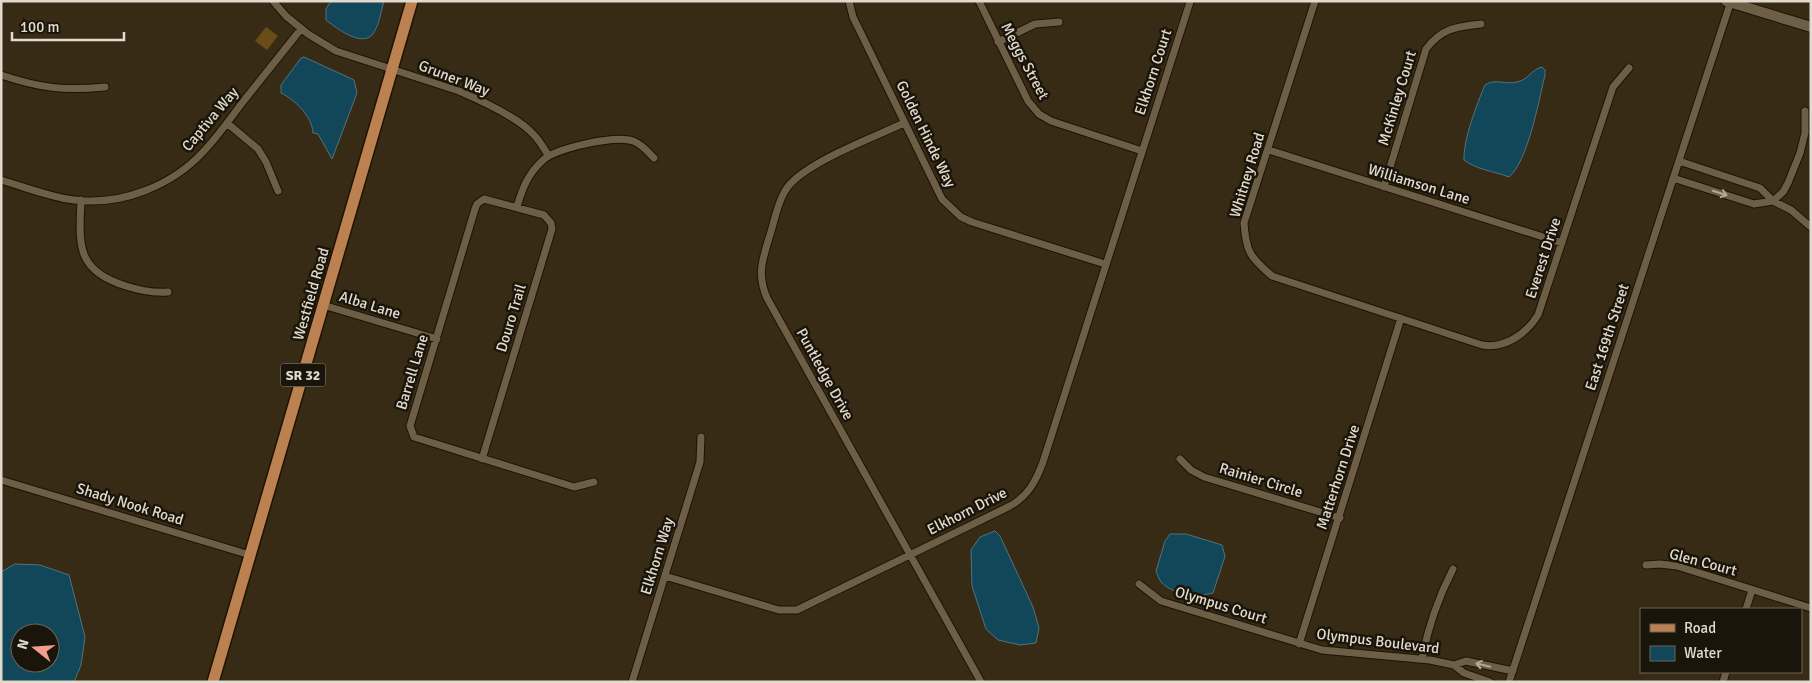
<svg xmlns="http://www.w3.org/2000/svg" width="1812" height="683" font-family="Signika,sans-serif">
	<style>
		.green { fill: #694d18 }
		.water { fill: #114759; stroke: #50737c; fill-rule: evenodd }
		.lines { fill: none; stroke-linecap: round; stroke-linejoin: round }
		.street-casing { stroke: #1f1301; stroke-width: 9 }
		.secondary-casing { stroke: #1f1301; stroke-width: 12 }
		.primary-casing { stroke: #1f1301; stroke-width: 14 }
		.street { stroke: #6c5e47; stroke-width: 7 }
		.secondary { stroke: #6c5e47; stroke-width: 10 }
		.primary { stroke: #bb8151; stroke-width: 11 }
		.oneway { stroke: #b3a897 }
		.labels { text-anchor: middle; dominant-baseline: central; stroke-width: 5; stroke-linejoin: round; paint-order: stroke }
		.shield { fill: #1a150b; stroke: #a69f93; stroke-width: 1 }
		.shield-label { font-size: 14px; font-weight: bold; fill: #e2dacd }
		.street-label { font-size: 15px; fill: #e2dacd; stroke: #1a150b }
	</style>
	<rect width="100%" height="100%" fill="#382b15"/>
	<path class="green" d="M266,27L278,36L267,50L255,41Z"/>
	<path class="water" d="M331,1H384C381,11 379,27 372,35C360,47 335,27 326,20V9Z
		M304,57L354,80L357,93L332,159L318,134L313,133C312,116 295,100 281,93V85L301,58Z
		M1542,67L1545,70V75C1539,100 1528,161 1509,177C1494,171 1477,170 1464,160C1463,140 1477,104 1485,85C1495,78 1506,85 1517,82C1528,80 1532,69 1542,67Z
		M995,531L1000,536L1033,607L1039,628L1036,643L1020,645L998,640L986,629L972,586L971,550L980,537Z
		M1170,534H1186L1222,545L1225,556L1213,593C1198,597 1173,595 1161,582C1159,579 1157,574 1156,571L1165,541Z
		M15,564L40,565L69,575L85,637L81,665L74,682H1V572ZM20,633H50V663H20Z"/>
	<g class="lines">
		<g class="street-casing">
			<path id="street" d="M273,1L286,16L308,34L336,51L459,91C480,100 519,118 534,135C540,141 544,149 548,155
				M849,1L853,17L942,199L961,217L972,222L1105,264
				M979,1L1028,101L1039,114L1051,121L1142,151
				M1315,1L1244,223C1246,252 1250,257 1272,276L1482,345C1505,349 1526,334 1538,315L1613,87L1629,68
				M998,42L1035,24L1059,22
				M1,75C40,88 64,91 105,87
				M227,123L258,149L266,162L278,191
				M904,123C875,137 800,164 785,191C777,204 774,223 769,238C762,261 757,275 767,298L981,682
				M1269,150L1562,243
				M1679,161L1760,188L1773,201L1791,210L1811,227
				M1673,178L1754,204L1773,201L1783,192L1788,183L1800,153L1805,133V111
				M1,180C25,187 49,197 74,200C121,206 172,186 204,151C218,136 230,119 242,103C262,78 281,54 301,29
				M1384,187L1426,49C1442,28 1456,27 1481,24
				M81,200C79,245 76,271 126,286C141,291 153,293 168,292
				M517,207C522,189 528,174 542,161C555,148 615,135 633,141C642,144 648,152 654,158
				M323,305L437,339
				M482,459L552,229L551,223L544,215L484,199L477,204L475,209L410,426L414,437L574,487L594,482
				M1180,459L1191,470L1204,477L1340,518
				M1,480L250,555
				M1646,565L1660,564L1677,566L1811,608
				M665,576L772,608L779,610H797L1010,506C1028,496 1036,481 1043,462L1190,2
				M1139,584L1161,601L1322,650L1430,660L1454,665L1464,673L1490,682
				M1746,609L1752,590
				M1299,644L1401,318
				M1422,659C1428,627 1438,598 1453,569
				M1454,665L1466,661L1513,671
				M632,682L700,462L701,437
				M1509,682L1731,1
				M1723,682L1726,672"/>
		</g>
		<g class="secondary-casing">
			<path id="secondary" d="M1726,1L1811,27"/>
		</g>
		<g class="primary-casing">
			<path id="primary" d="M213,682L412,1"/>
		</g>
		<use href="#street" class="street"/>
		<use href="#secondary" class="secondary"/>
		<use href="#primary" class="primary"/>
	</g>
	<defs><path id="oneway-shaft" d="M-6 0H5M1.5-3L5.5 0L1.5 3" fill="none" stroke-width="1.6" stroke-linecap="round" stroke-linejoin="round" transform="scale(1.25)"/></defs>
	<g class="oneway">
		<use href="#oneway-shaft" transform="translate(1720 193) rotate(18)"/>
		<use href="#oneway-shaft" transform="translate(1483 665) rotate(-167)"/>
	</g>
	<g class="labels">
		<rect class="shield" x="280.5" y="363.5" width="45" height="23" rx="4"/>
		<g class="shield-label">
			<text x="303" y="375">SR 32</text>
		</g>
		<g class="street-label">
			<text transform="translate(1025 61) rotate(62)">Meggs Street</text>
			<text transform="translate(1153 72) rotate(-72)">Elkhorn Court</text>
			<text transform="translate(454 78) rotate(21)">Gruner Way</text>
			<text transform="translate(1397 98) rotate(-73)">McKinley Court</text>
			<text transform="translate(210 119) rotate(-50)">Captiva Way</text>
			<text transform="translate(926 134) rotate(64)">Golden Hinde Way</text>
			<text transform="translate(1247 175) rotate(-73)">Whitney Road</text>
			<text transform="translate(1419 184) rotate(17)">Williamson Lane</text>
			<text transform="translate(1543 258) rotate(-72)">Everest Drive</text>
			<text transform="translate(311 294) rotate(-74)">Westfield Road</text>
			<text transform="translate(370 305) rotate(17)">Alba Lane</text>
			<text transform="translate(511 318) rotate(-73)">Douro Trail</text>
			<text transform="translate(1607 337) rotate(-72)">East 169th Street</text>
			<text transform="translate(412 372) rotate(-73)">Barrell Lane</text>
			<text transform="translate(825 374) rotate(61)">Puntledge Drive</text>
			<text transform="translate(1338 477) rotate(-72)">Matterhorn Drive</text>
			<text transform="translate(1261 480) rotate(17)">Rainier Circle</text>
			<text transform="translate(130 504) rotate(17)">Shady Nook Road</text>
			<text transform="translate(967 511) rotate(-27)">Elkhorn Drive</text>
			<text transform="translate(657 556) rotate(-73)">Elkhorn Way</text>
			<text transform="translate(1703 562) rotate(15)">Glen Court</text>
			<text transform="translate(1221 605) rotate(17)">Olympus Court</text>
			<text transform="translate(1378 641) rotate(7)">Olympus Boulevard</text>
		</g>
	</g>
	<rect width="1812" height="683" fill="none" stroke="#e2dacd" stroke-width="5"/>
	<rect x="1640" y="608" width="162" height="65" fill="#1a150b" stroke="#6a6459"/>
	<rect x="1650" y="624" width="25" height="8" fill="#bb8151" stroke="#6a6459"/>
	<text x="1684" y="633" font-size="15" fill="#e2dacd">Road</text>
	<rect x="1650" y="646" width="25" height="15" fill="#114759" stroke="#6a6459"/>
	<text x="1684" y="658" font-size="15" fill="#e2dacd">Water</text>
	<g transform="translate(35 648) rotate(287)"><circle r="24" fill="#1a150b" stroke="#6a6459"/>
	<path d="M0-4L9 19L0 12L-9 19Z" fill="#f49d8c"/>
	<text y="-8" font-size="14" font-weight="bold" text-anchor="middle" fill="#e2dacd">N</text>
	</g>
	<path d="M12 32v8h112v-8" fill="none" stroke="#e2dacd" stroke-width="2.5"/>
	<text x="20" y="32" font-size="15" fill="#e2dacd" stroke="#1a150b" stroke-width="4" paint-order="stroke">100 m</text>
</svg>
